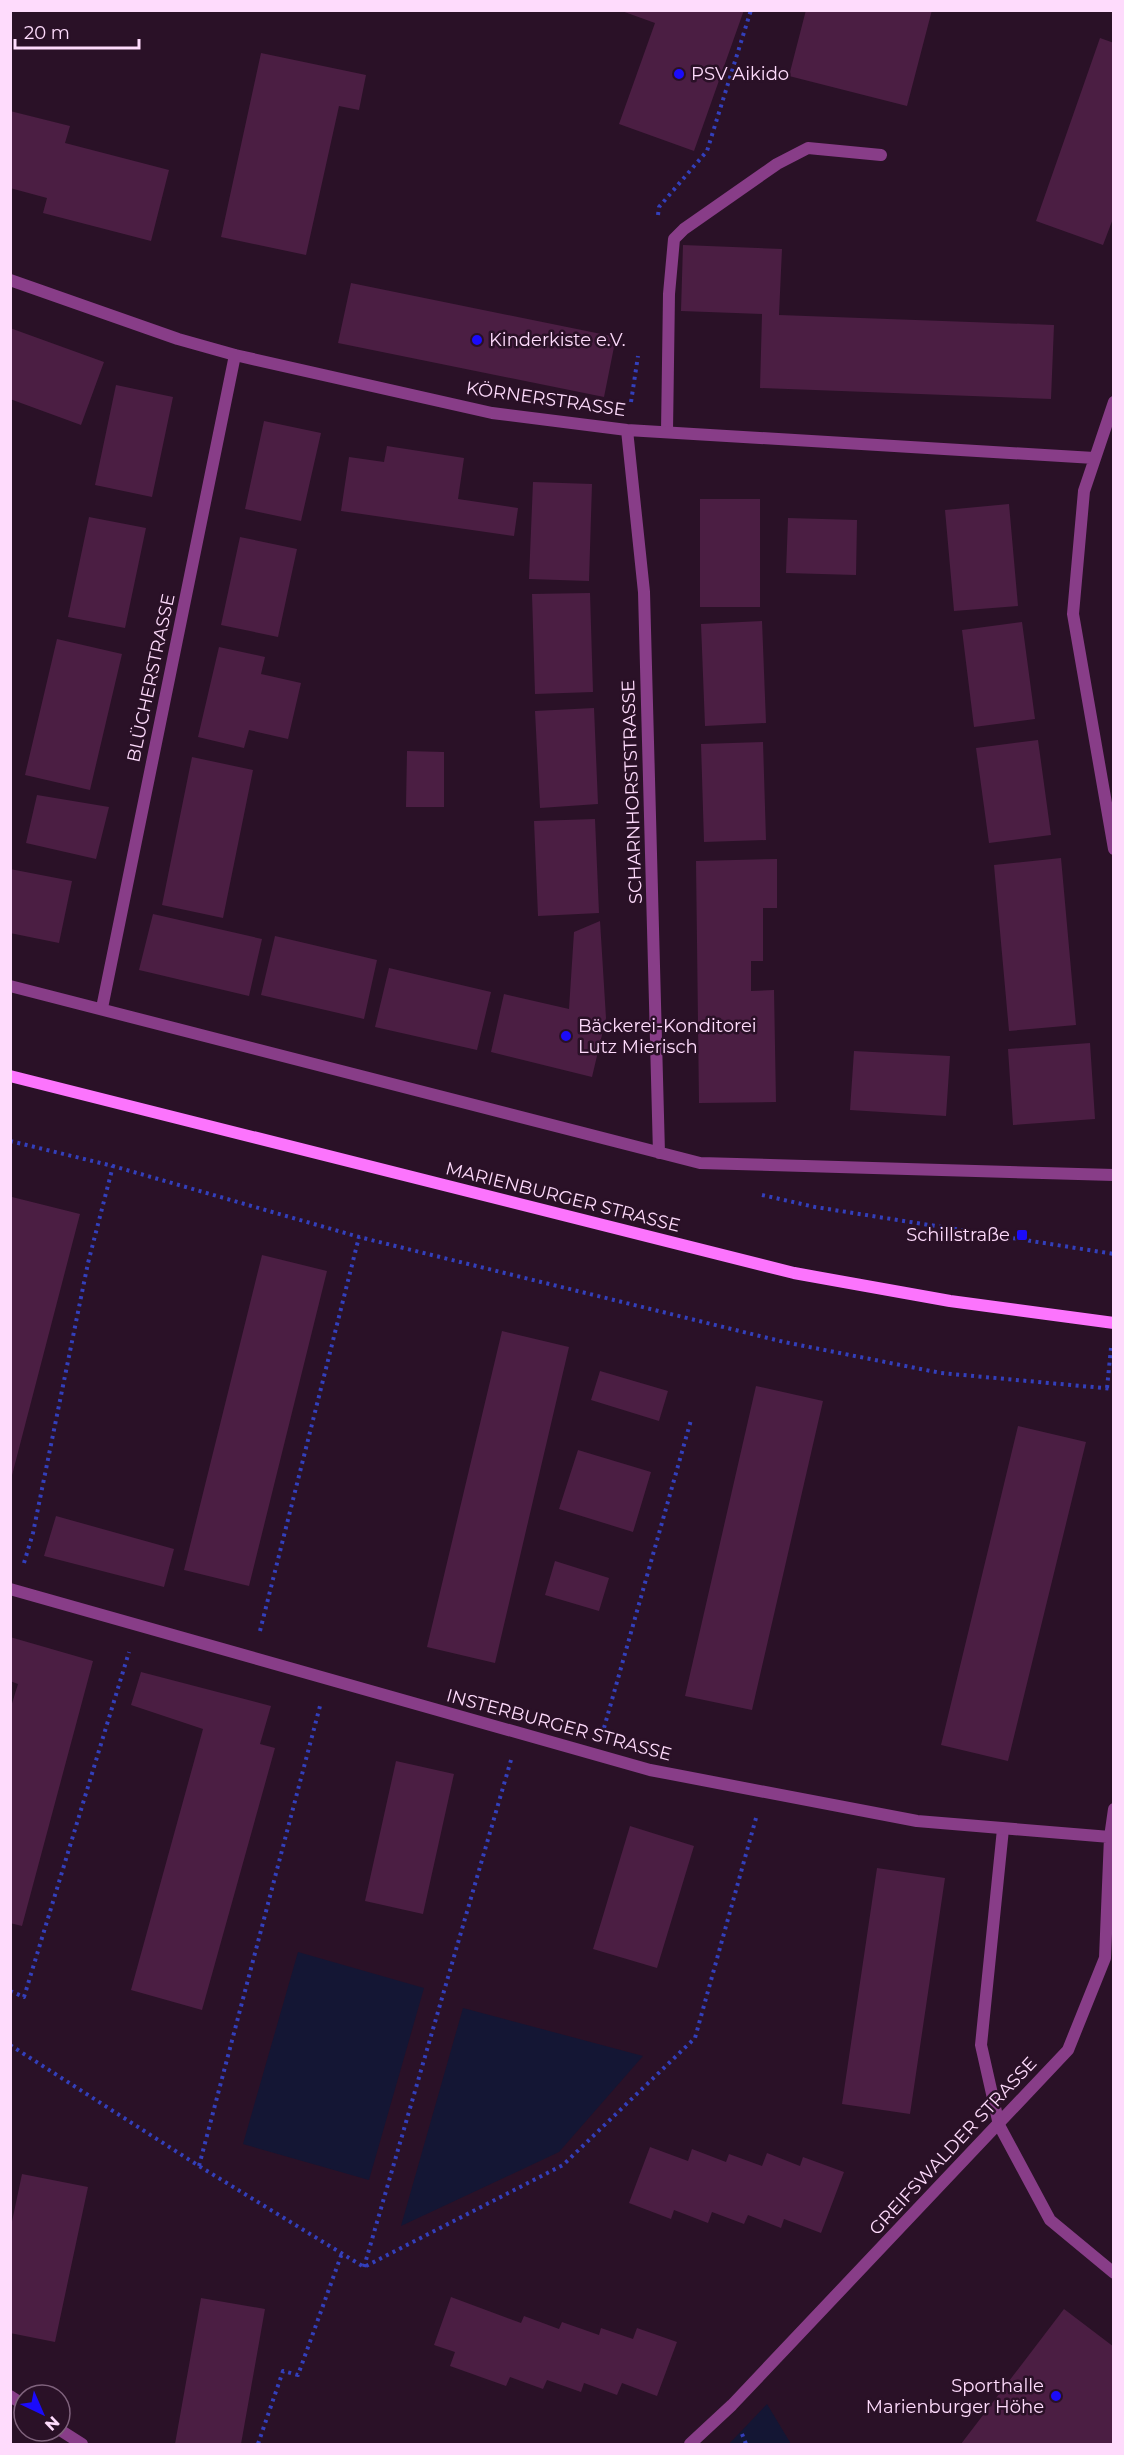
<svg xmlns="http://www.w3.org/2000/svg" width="1124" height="2455" font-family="Montserrat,sans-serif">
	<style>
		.green { fill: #141634 }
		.building { fill: #4b1e43 }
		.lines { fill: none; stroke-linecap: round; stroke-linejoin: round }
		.path { stroke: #333fbb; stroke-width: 4; stroke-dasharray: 3 4.5; stroke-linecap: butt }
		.lane { stroke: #883d88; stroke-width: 12 }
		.street { stroke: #883d88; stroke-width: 12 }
		.secondary { stroke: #fc74fd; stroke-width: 12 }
		.poi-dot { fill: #1b0bfb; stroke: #2a1127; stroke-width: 2 }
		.labels { text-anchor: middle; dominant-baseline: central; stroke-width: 5; stroke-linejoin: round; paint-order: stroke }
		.poi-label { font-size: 18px; fill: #fedbfc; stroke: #2a1127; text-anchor: start }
		.street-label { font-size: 18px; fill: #fedbfc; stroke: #2a1127 }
	</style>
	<rect width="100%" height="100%" fill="#2a1127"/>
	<path class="green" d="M298,1952L424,1988L369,2180L243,2144Z
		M463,2008L643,2056L559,2152L401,2226Z
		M767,2404L791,2444H729Z"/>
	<path class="building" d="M744,10L694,151L619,124L655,23L619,10Z
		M806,10H932L907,106L789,76Z
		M1100,38L1114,43V216L1103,245L1036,221Z
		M261,53L366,75L359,110L339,106L306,255L221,237Z
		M10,111L70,126L65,143L169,170L151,241L43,213L47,198L10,188Z
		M683,245L782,249L779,315L1054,325L1051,399L760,388L762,314L681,311Z
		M351,283L616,337L604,397L338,343Z
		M10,328L104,362L81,425L10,399Z
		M116,385L173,397L152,497L95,485Z
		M264,421L321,433L301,521L245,509Z
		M387,446L464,458L458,499L518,508L514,536L341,511L349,457L384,462Z
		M533,482L592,484L589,581L529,579Z
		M700,499H760V607H700Z
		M1009,504L1018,606L954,611L945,510Z
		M89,517L146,528L125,628L68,617Z
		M788,518L857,520L856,575L786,573Z
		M240,537L297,549L278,637L221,625Z
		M590,593L593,692L535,694L532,594Z
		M762,621L766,723L705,726L701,624Z
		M1022,622L1035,719L974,727L962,630Z
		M57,639L122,654L90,790L25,775Z
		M219,647L265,657L261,674L301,683L288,739L249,730L244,748L198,737Z
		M594,708L598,804L540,808L535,711Z
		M1038,740L1051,835L989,843L976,748Z
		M763,742L766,840L704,842L701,744Z
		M407,751L444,752V807H406Z
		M192,757L253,770L223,918L162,905Z
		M37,795L109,807L96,859L26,843Z
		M595,819L599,913L538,916L534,821Z
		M1061,858L1076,1025L1009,1031L994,865Z
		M777,859V908H763V961H751V991L774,990L776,1102L699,1103L696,861Z
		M10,869L72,881L59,943L10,933Z
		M153,914L262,939L249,996L139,970Z
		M600,921L606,1018L592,1077L491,1052L504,994L569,1009L574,932Z
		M275,936L377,960L364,1019L261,995Z
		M389,968L491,992L477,1050L375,1027Z
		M1090,1043L1095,1119L1013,1125L1008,1049Z
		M854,1051L950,1056L946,1116L850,1110Z
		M12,1197L80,1214L11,1479L10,1201Z
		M262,1255L327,1271L249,1586L184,1570Z
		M502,1331L569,1347L495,1663L427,1647Z
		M600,1371L668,1391L659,1421L591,1400Z
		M756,1386L823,1401L752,1710L685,1696Z
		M1018,1426L1086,1442L1008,1761L941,1745Z
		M578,1450L651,1472L633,1532L559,1509Z
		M56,1516L174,1549L164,1587L44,1556Z
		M555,1561L609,1578L599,1611L545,1595Z
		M10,1637L93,1661L22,1926L10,1923V1710L18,1684L10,1681Z
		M141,1672L271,1706L260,1744L275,1748L202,2010L131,1990L203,1729L131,1705Z
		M396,1761L454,1774L423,1914L365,1901Z
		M630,1826L694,1846L657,1968L593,1949Z
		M877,1868L945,1878L910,2114L842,2104Z
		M650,2147L688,2161L692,2149L726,2162L729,2154L762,2166L767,2153L800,2166L803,2157L844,2172L821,2233L784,2219L781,2228L748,2215L744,2224L712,2212L708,2223L674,2210L671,2219L629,2203Z
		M22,2174L88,2187L55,2342L10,2333V2231Z
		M451,2297L521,2323L524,2316L559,2329L562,2322L599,2335L601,2328L633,2339L637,2328L677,2342L657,2396L622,2383L617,2395L584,2383L581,2392L547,2380L543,2389L510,2377L506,2386L450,2366L455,2352L434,2345Z
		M201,2298L265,2309L241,2444H175Z
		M1064,2309L1114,2347V2444H961Z"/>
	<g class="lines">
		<path class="path" d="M658,215L659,207L707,151L751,10
			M631,402L638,356
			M10,1141L113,1166L359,1237L784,1342L941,1373L1114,1389
			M762,1195L815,1207L1114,1254
			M1107,1388L1111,1348
			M24,1563L33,1533L88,1263L113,1166
			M260,1631L359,1237
			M604,1728L691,1420
			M10,1991L24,1997L129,1652
			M10,2045L199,2166L364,2267L563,2165L695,2038L756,1818
			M199,2166L320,1706
			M364,2267L511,1760
			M742,2434L746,2444
			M258,2444L283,2371L298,2375L342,2253"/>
		<path class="lane" d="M667,431L669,294L674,239L684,229L777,164L808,148L881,155
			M1003,1829L981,2045L999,2125L1050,2220L1114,2273"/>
		<path class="street" d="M10,280L178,339L235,355L492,413L627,430L1094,458
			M1114,402L1084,491L1073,614L1114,849
			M627,430L644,592L659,1153
			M10,986L700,1163L1114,1175
			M102,1008L235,355
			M10,1589L650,1770L917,1821L1110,1837
			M10,2396L24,2405
			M60,2430L82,2444
			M690,2444L732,2405L1068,2050L1105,1958L1110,1837L1114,1809"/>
		<path class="secondary" d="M10,1076L794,1273L950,1301L1114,1323"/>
	</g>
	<g class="poi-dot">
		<circle cx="679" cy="74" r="6"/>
		<circle cx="477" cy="340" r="6"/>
		<circle cx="566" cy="1036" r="6"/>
		<rect x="1016" y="1229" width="12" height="12" rx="3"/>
		<circle cx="1056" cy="2396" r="6"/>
	</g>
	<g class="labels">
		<g class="poi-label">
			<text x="691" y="74">PSV Aikido</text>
			<text x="489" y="340">Kinderkiste e.V.</text>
			<text x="578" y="1026">Bäckerei-Konditorei<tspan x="578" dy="21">Lutz Mierisch</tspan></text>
			<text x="1010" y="1235" text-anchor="end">Schillstraße</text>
			<text x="1044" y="2386" text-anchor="end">Sporthalle<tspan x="1044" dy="21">Marienburger Höhe</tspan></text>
		</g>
		<g class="street-label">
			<text transform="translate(546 399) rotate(8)">KÖRNERSTRASSE</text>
			<text transform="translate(151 678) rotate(-78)">BLÜCHERSTRASSE</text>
			<text transform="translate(632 792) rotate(-92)">SCHARNHORSTSTRASSE</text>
			<text transform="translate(563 1197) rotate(14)">MARIENBURGER STRASSE</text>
			<text transform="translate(559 1725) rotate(15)">INSTERBURGER STRASSE</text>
			<text transform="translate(953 2146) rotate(-47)">GREIFSWALDER STRASSE</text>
		</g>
	</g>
	<rect width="1124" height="2455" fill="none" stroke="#fedbfc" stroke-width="24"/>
	<g transform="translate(42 2413) rotate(136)"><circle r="28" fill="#2a1127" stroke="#7f627c" stroke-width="1.5"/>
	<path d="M0-4.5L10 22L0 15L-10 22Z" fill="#1b0bfb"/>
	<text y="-9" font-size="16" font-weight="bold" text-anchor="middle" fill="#fedbfc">N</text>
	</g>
	<path d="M15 39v9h124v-9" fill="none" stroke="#fedbfc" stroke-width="3"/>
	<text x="24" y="39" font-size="18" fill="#fedbfc" stroke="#2a1127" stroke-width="4.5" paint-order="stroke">20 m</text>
</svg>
